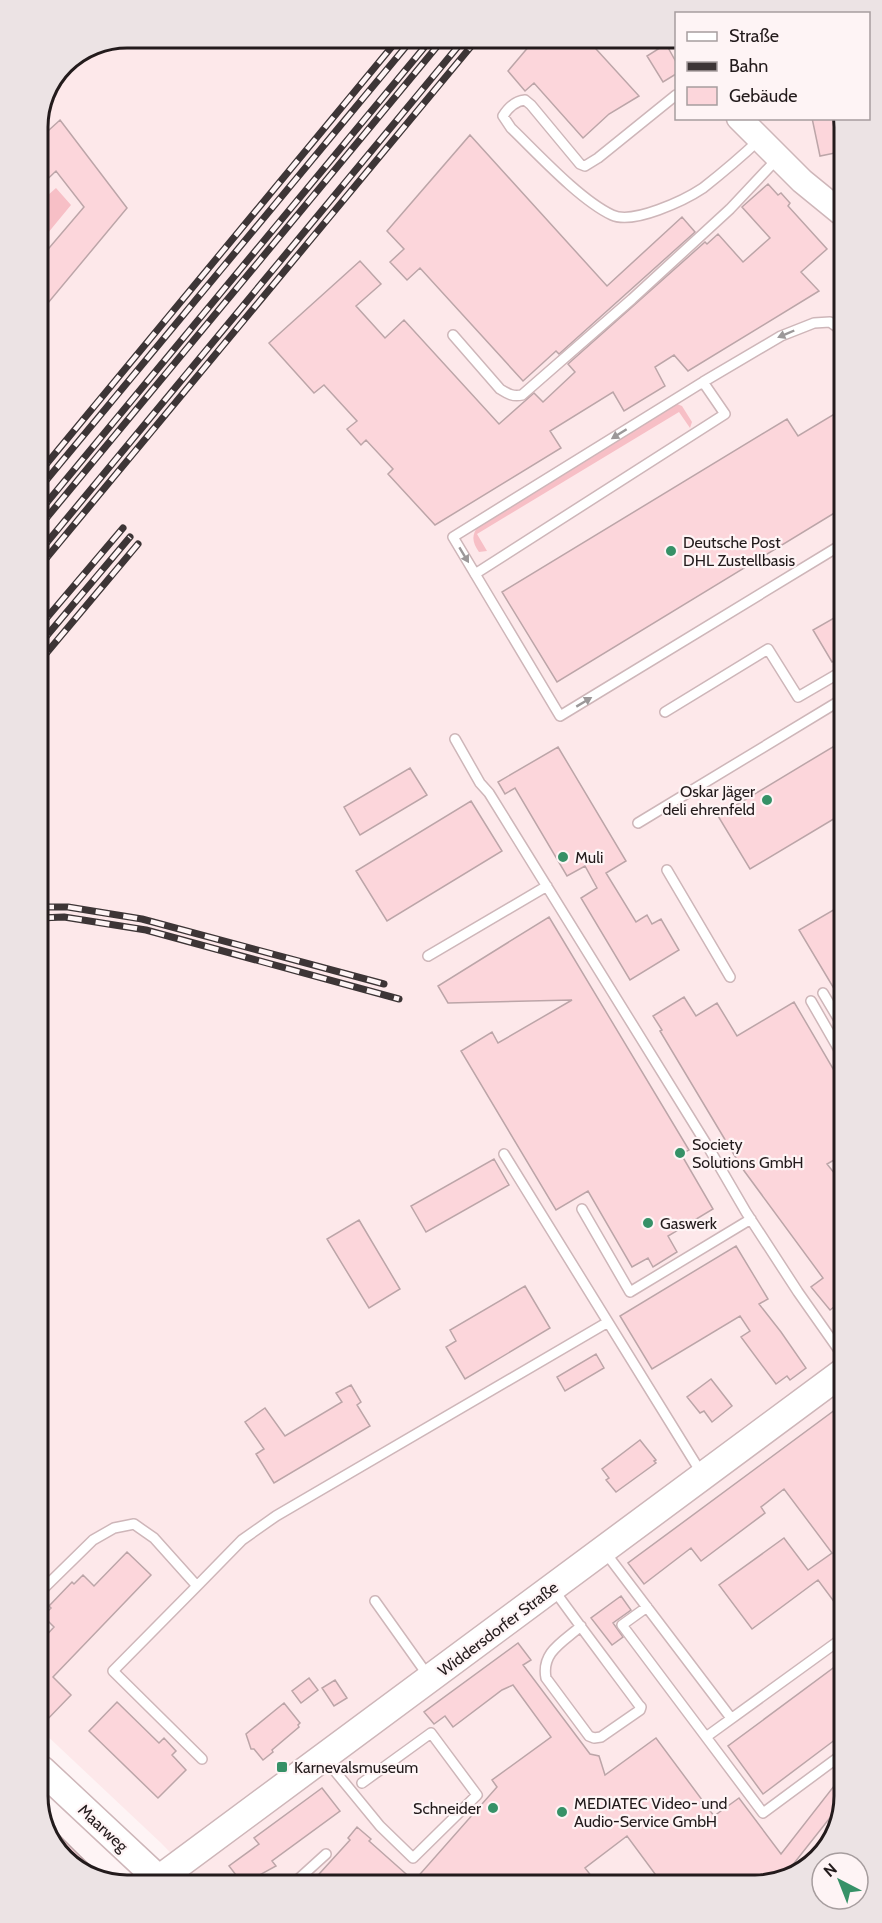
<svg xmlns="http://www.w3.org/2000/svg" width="882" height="1923" font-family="Cabin,sans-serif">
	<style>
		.built { fill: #fde8ea }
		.green { fill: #f7bfc6 }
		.building { fill: #fcd6db; stroke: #bca5a8; stroke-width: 1.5 }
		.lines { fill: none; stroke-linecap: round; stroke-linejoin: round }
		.service-casing { stroke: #ceb6b9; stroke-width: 12 }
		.tertiary-casing { stroke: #ceb6b9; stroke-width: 27 }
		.secondary-casing { stroke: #ceb6b9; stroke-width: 30 }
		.service { stroke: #fff; stroke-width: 9 }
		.tertiary { stroke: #fff; stroke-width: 24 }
		.secondary { stroke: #fff; stroke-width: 27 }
		.rail-casing { stroke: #3d3536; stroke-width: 7 }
		.rail { stroke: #fef4f5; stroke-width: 4.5; stroke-dasharray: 14; stroke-linecap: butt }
		.oneway { fill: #9c9899 }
		.poi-dot { fill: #369167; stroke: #fef4f5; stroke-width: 2 }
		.labels { text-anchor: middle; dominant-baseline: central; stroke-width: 4.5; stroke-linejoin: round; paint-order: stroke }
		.poi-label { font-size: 16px; fill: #231b1c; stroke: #fef4f5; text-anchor: start }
		.street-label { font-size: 16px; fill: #231b1c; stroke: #fef4f5 }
		.rim { fill: none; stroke: #231b1c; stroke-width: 3 }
	</style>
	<rect width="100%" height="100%" fill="#fef4f5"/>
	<path class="built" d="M127,38H676V118L840,119L844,1797L826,1850L784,1881L202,1885L161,1843L42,1731L38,121L64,63Z"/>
	<path class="green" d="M56,188L71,205L38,245V204Z
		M677,404L682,406L692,422L690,428L679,412L477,534L487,551L479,552C472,542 471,535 479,525Z"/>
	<path class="building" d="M536,38H586L639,96L609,114L583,138L534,83L525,91L508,71Z
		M666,44L676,62V74L663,82L647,56Z
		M812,118H840V152L820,156Z
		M60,120L127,208L38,315V261L84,207L56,171L38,188V140Z
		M470,135L607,286L682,217L695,232L559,354L556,351L523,381L420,268L407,280L390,262L404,249L387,231Z
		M768,184L778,195L781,193L790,203L788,206L827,249L801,272L819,291L688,371L674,355L655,367L665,386L624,411L613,392L550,431L561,448L435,525L388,474L393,469L366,440L361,445L347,429L357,421L324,385L314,393L269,343L360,261L381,284L356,306L385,338L404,320L499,424L534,393L543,402L575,372L568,364L705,242L707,244L718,234L743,262L770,238L742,207Z
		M841,410V509L557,682L502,592L787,419L798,436Z
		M841,614V657L832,662L813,630Z
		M841,742L842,814L750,869L718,816Z
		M558,747L626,861L606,873L636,922L647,915L652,924L661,919L679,950L630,980L581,898L597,888L585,866L567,876L515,788L505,794L498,782Z
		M410,768L427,795L360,835L344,807Z
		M471,801L502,851L387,921L356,871Z
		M842,905V1002L799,930Z
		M549,917L689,1150L681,1154L713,1209L668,1236L677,1252L653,1267L648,1258L632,1267L588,1191L556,1210L461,1051L492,1032L498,1043L572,1000L448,1003L438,986Z
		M684,997L696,1016L717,1003L737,1036L794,1002L842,1084L843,1155L827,1164L843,1184V1300L830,1310L811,1287L823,1278L742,1168L660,1031L662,1030L653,1016Z
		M494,1159L509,1185L426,1232L411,1206Z
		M359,1220L400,1289L369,1308L327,1239Z
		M736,1246L768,1299L759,1304L781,1332L806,1368L790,1380L787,1376L776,1384L741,1337L750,1331L740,1316L652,1369L620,1316Z
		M525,1286L550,1328L465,1379L446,1347L456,1341L450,1330Z
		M596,1354L604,1368L565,1391L557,1377Z
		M711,1379L732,1406L712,1422L704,1411L700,1413L687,1397Z
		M351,1385L361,1402L357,1405L370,1426L274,1483L256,1454L264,1449L245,1422L265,1408L285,1436L342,1402L336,1393Z
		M843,1404L844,1615L818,1580L752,1629L719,1585L784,1538L808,1570L832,1553L784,1489L761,1507L765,1513L701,1561L691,1548L644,1584L628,1563Z
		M640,1440L656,1460L654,1461L656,1463L616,1492L606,1480L609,1478L602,1469Z
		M127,1552L151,1575L53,1677L71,1695L42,1725V1640L54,1627L43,1616L51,1608L49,1606L72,1582L74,1584L83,1575L94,1586Z
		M621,1596L631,1610L613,1623L623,1637L612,1645L591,1618Z
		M518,1643L531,1660L523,1665L590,1754L599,1756L605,1775L656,1738L714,1816L739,1798L781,1854L834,1786L844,1795V1800L780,1881L661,1882L627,1836L585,1868L596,1882L310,1884L350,1840L348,1838L357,1827L371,1839L369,1841L414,1881L497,1787L492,1780L551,1737L513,1685L502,1690L453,1727L445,1716L434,1724L424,1712Z
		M844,1660V1733L763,1794L728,1746Z
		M309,1678L318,1690L301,1703L292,1691Z
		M335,1680L347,1698L334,1706L322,1688Z
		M117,1702L159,1743L164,1738L176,1751L172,1755L186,1770L158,1798L89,1731Z
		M284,1703L300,1723L298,1725L299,1727L272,1750L273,1752L263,1760L254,1749H251L246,1734Z
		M322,1788L340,1811L272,1861L276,1866L243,1884L229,1866L259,1844L254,1838Z
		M55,1831L77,1853L104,1879L72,1867L50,1835Z"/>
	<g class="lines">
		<g class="service-casing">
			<path id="service" d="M676,95L598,158L585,166L580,164L531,105L525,100C515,101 508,108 503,116L511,128C538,154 580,200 612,215C633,225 685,200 703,188C722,173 741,157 759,140
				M840,329L830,322L814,323L781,336L703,382L453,537L560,716L841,545
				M453,335L500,389C508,394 513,397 522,395L632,299L730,209L778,158
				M475,574L725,414L703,382
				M665,712L768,649L798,697L841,672
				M455,739L480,783L489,793L707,1145L746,1212L798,1292L843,1356
				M638,823L841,700
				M667,870L730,977
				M428,956L547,886
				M823,993L842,1025
				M811,1001L842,1055
				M504,1154L702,1474
				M582,1209L630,1292L751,1219
				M605,1552L731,1718
				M197,1586L242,1540L276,1516L608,1322
				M42,1590L93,1540L114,1528L134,1524L154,1538L197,1586L113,1671L202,1759
				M554,1590C582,1629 611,1667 639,1705L641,1707L640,1710L601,1737L594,1738L589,1736L546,1678C541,1652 563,1642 581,1626
				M375,1601L429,1677
				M647,1607L622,1625L706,1737
				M844,1637L706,1737L763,1813L844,1753
				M325,1759L380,1826L413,1858L477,1795L431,1733L362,1783
				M293,1884L326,1854"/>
		</g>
		<g class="tertiary-casing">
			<path id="tertiary" d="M739,118L802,181L840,212"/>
		</g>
		<g class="secondary-casing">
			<path id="secondary" d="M42,1770L165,1885
				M151,1885L843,1372"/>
		</g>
		<use href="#service" class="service"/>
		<use href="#tertiary" class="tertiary"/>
		<use href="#secondary" class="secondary"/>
		<g class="rail-casing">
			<path id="rail" d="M39,473L399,38
				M39,489L413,38
				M39,512L432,38
				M39,527L444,38
				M39,552L465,38
				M39,567L478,38
				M39,627L123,528
				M39,645L130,537
				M39,662L138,544
				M40,907H68L142,919L384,984
				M40,918L64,917L146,930L399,999"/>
		</g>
		<use href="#rail" class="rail"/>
	</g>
	<defs><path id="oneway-solid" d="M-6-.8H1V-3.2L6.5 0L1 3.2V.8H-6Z" transform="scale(1.5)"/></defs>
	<g class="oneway">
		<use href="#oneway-solid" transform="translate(786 334) rotate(157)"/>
		<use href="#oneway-solid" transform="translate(619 434) rotate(148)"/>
		<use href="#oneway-solid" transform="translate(464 555) rotate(59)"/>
		<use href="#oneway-solid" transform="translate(584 702) rotate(-31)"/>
	</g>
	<g class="poi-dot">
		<circle cx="671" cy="551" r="6"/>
		<circle cx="767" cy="800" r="6"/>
		<circle cx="563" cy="857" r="6"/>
		<circle cx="680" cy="1153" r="6"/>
		<circle cx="648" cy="1223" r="6"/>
		<rect x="276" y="1761" width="12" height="12" rx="3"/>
		<circle cx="493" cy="1808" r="6"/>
		<circle cx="562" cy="1812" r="6"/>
	</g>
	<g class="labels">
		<g class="poi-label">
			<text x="683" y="542">Deutsche Post<tspan x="683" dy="18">DHL Zustellbasis</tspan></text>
			<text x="755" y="791" text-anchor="end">Oskar Jäger<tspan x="755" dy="18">deli ehrenfeld</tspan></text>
			<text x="575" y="857">Muli</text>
			<text x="692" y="1144">Society<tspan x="692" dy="18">Solutions GmbH</tspan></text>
			<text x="660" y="1223">Gaswerk</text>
			<text x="294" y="1767">Karnevalsmuseum</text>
			<text x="574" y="1803">MEDIATEC Video- und<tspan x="574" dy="18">Audio-Service GmbH</tspan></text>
			<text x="481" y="1808" text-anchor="end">Schneider</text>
		</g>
		<g class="street-label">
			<text transform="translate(498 1629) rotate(-37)">Widdersdorfer Straße</text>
			<text transform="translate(103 1828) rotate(43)">Maarweg</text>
		</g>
	</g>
	<path d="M0 0H882V1923H0ZM127 48H755A79 79 0 0 1 834 127V1796A79 79 0 0 1 755 1875H127A79 79 0 0 1 48 1796V127A79 79 0 0 1 127 48Z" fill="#ece3e4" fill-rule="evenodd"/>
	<path class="rim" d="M127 48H755A79 79 0 0 1 834 127V1796A79 79 0 0 1 755 1875H127A79 79 0 0 1 48 1796V127A79 79 0 0 1 127 48Z"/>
	<rect x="675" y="12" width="195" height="108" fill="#fef4f5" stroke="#a69d9e" stroke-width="1.5"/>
	<rect x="687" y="32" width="30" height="9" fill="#ffffff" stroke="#a69d9e" stroke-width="1.5"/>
	<text x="729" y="42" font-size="18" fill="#231b1c">Straße</text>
	<rect x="687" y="62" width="30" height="9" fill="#3d3536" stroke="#a69d9e" stroke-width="1.5"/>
	<text x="729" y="72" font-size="18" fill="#231b1c">Bahn</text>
	<rect x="687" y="87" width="30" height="18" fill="#fcd6db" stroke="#a69d9e" stroke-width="1.5"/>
	<text x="729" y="102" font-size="18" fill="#231b1c">Gebäude</text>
	<g transform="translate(840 1881) rotate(318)"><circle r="28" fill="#fef4f5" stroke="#a69d9e" stroke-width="1.5"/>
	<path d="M0-4.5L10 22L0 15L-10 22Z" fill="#369167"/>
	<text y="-9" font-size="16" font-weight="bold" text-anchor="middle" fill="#231b1c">N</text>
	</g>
</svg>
